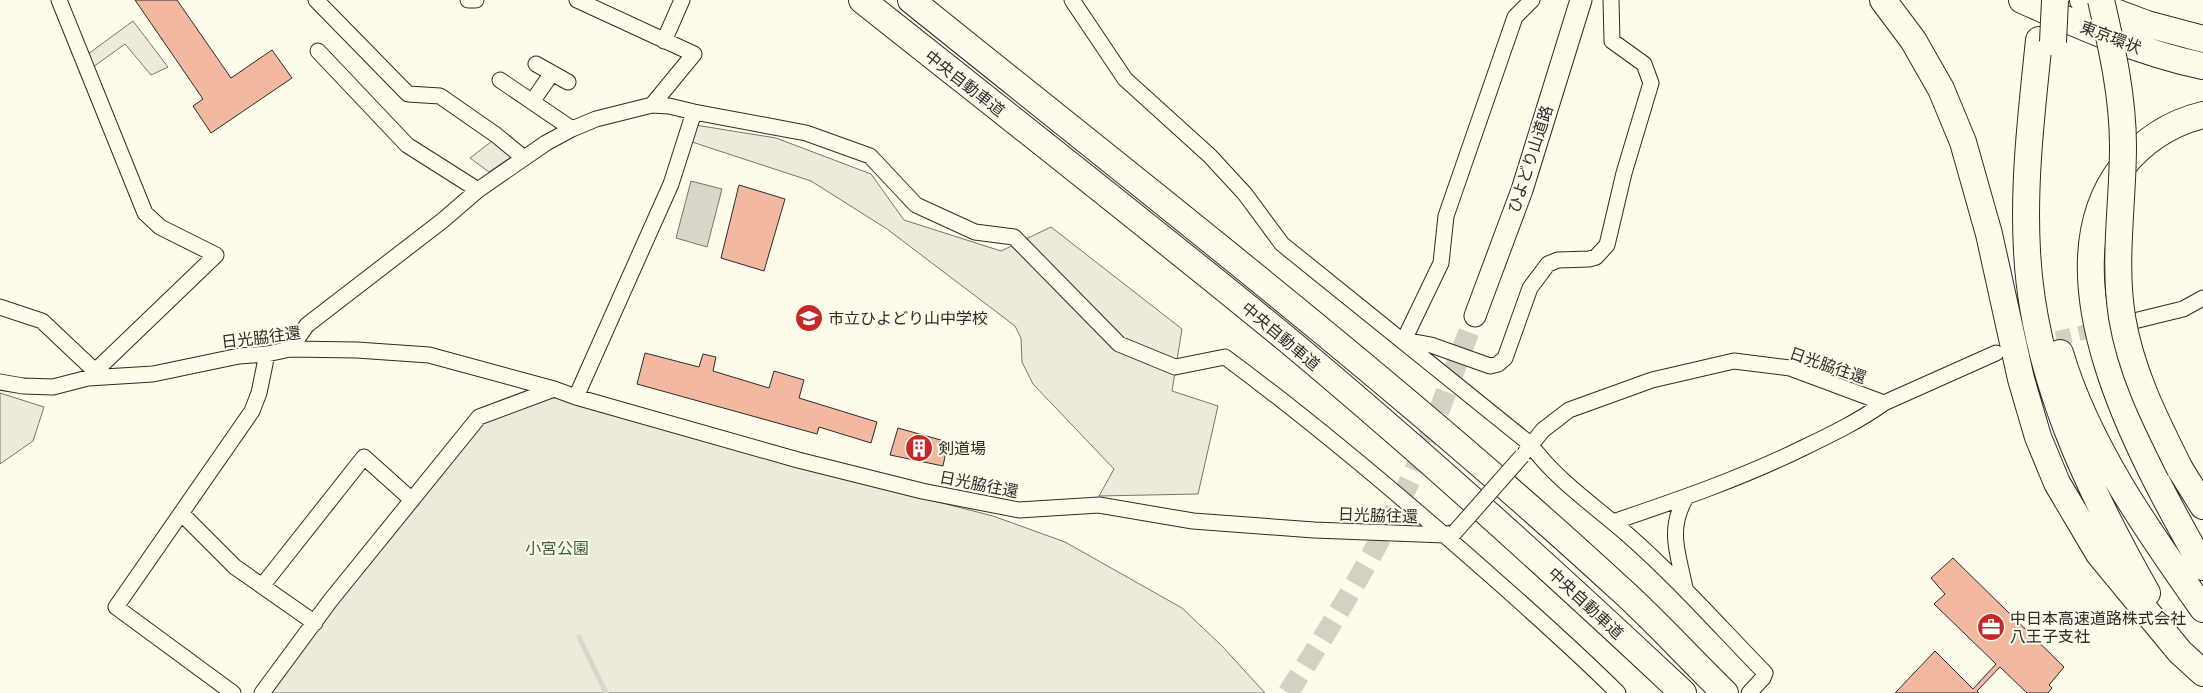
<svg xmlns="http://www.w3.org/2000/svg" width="2203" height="693" font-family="'Golos Text','Noto Sans JP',sans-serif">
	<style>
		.green { fill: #ecebdb; stroke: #74746e }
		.water { fill: #d8d7c9; stroke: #74746e }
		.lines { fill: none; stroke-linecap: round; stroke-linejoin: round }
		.stream { stroke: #d8d7c9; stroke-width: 5 }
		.building { fill: #f2b8a0; stroke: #2b2b2b }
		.street-tunnel { stroke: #d3d1c4; stroke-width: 15; stroke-dasharray: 15 8; stroke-linecap: butt }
		.secondary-tunnel { stroke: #d3d1c4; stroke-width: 21; stroke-dasharray: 21 11; stroke-linecap: butt }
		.street-casing { stroke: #2b2b2b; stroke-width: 17 }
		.secondary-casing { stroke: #2b2b2b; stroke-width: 23 }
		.highway-casing { stroke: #2b2b2b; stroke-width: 28 }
		.street { stroke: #fdfbea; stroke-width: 15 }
		.secondary { stroke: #fdfbea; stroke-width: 21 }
		.highway { stroke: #fdfbea; stroke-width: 26 }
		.street-bridge-casing { stroke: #2b2b2b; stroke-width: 17; stroke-linecap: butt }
		.highway-bridge-casing { stroke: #2b2b2b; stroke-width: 28; stroke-linecap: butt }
		.street-bridge { stroke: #fdfbea; stroke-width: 15 }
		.highway-bridge { stroke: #fdfbea; stroke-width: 26 }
		.labels { text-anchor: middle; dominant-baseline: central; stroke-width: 4; stroke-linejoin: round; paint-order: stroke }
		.street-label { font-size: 16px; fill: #2b2b2b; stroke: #fdfbea }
		.poi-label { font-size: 16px; fill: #2b2b2b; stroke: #fdfbea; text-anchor: start }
		.park-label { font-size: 16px; fill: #34623c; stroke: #fdfbea }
	</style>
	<rect width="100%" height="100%" fill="#fdfbea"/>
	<path class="green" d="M133,21L168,67L151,75L125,44L89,70L84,57Z
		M695,125L776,138L871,174L904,220L1001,251L1051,227L1182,329L1172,391L1218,406L1198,494L1099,496L1114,469L1033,384L1022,362L1021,338L1015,326L887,229L811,181L692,142Z
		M492,141L511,157L489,172L470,158Z
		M0,393L44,407L33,441L0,464Z
		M548,395L820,472L993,516L1065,542L1182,608L1222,646L1265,693H262L479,417Z"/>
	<path class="water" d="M691,181L722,189L707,247L676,238Z"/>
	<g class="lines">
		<path class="stream" d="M579,637L606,693"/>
	</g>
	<path class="building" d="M135,0H177L231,78L272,50L292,78L211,133L193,106L203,99Z
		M739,185L785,199L764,271L721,258Z
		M645,353L699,367L703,354L716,357L713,371L769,388L774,371L804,380L799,398L877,422L871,443L819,427L817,434L637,384Z
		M898,428L948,442L943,466L890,455Z
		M1953,558L2064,667L2049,685L2052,688L2048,693H2027L2000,667L1977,691L1979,693H1895L1935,651L1973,689L1996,664L1934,604L1945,594L1931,578Z"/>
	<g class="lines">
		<path class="street-tunnel" d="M2034,344L2106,327"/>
		<path class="secondary-tunnel" d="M1288,693C1326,634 1362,575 1394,513C1427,450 1449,382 1475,316"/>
		<g class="street-casing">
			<path id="street" d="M59,0L145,213L160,227L216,255L88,378
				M316,0L408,94L440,96L496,135L524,158
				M468,0H476
				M577,0L694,54L652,105
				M1072,0L1125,79L1210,156L1245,194L1282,244L1530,444C1556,480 1595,506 1628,535C1677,578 1720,627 1765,673L1763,678L1749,693
				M1532,0L1515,17L1446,216L1441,263L1404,340L1431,345L1490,366L1498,364L1505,358L1530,288L1548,264L1558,260L1589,259L1596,257L1607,245L1624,173L1651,83L1644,64L1612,41L1611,0
				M664,41L682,0
				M318,51L407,145L478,190
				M536,64L568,82
				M500,80L572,129
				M532,102L552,73
				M694,112L806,133L870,156L916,205L975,232L1014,237L1119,344L1175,367L1225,357C1317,425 1404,499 1490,575C1533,613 1577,652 1618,693
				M0,307L42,321L95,371
				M2134,321L2183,309L2203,298
				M290,349L307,325L442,221L478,190L546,143L572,129L596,119L652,105L669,106L694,112L671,184L576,397
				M0,382L23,386L53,387L88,378L153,374L239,356L267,354L290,349L357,350L429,355L554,389L576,397L798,460L922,491L1019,510L1099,505L1193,521L1314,530L1445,535L1455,532
				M1526,451L1543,430L1569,410L1652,380L1734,361L1790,368L1884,403L1996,353
				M182,514L235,567L315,623
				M1613,522C1678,500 1742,478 1805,447C1832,434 1859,421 1884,403
				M262,586L364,457L412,500
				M1685,588C1678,552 1667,531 1686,497
				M233,693L116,607L252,411L259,393L267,354
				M262,693L330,601L479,417L554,389"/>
		</g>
		<g class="secondary-casing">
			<path id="secondary" d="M1475,316L1522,190L1581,0"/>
		</g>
		<g class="highway-casing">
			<path id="highway" d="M862,0C1003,112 1145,223 1284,337C1421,451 1553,571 1683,693
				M911,0C1149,192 1392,379 1618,587C1655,620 1689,658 1725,693
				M1883,0L1913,40L1941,89L1963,142L1989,234L2021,379L2038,437L2057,483L2099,554L2180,652L2203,673
				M2022,0C2080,26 2140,53 2203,66
				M2083,0L2147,24L2203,39
				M2039,40C2032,109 2023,181 2027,251C2033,374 2087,487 2147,593
				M2203,115C2170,123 2143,141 2122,167C2037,277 2146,465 2203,567
				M2060,353C2087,445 2148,531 2203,609
				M2180,469L2203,506"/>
		</g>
		<use href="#street" class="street"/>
		<use href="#secondary" class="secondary"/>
		<use href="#highway" class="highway"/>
		<g class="street-bridge-casing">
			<path id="street-bridge" d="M1455,532L1522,456"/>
		</g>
		<g class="highway-bridge-casing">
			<path id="highway-bridge" d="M2101,0C2112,48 2123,97 2123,146C2123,203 2113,260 2122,317C2131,372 2155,419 2180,469
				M2053,42L2055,0"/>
		</g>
		<use href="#street-bridge" class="street-bridge"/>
		<use href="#highway-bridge" class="highway-bridge"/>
	</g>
	<defs>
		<g id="school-disc" transform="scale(1.4375)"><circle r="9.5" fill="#c62828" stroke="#fdfbea"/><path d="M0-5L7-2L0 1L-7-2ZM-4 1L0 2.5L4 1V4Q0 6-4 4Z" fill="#fff"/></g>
		<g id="building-disc" transform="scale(1.4375)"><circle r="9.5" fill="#c62828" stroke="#fdfbea"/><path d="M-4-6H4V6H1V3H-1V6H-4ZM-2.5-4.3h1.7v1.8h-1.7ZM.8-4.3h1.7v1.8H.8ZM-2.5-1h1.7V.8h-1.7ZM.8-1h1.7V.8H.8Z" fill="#fff"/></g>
		<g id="office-disc" transform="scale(1.4375)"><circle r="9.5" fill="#c62828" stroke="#fdfbea"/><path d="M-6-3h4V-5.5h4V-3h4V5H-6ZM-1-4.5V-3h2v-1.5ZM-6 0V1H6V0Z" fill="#fff"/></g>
	</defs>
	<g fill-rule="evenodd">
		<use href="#school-disc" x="809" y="318"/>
		<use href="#building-disc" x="919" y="448"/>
		<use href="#office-disc" x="1991" y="627"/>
	</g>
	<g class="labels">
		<g class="street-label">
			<text transform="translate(2111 37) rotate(21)">東京環状</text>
			<text transform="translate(965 83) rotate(38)">中央自動車道</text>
			<text transform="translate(1530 159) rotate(-72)">ひよどり山道路</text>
			<text transform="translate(1281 336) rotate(40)">中央自動車道</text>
			<text transform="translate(261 337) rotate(-7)">日光脇往還</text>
			<text transform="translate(1828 365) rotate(19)">日光脇往還</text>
			<text transform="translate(979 484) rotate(11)">日光脇往還</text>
			<text transform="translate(1378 515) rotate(2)">日光脇往還</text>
			<text transform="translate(1586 603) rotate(43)">中央自動車道</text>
		</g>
		<g class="poi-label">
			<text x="828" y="318">市立ひよどり山中学校</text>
			<text x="938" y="448">剣道場</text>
			<text x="2010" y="618">中日本高速道路株式会社<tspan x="2010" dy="18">八王子支社</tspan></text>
		</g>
		<g class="park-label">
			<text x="557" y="548">小宮公園</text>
		</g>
	</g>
</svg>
